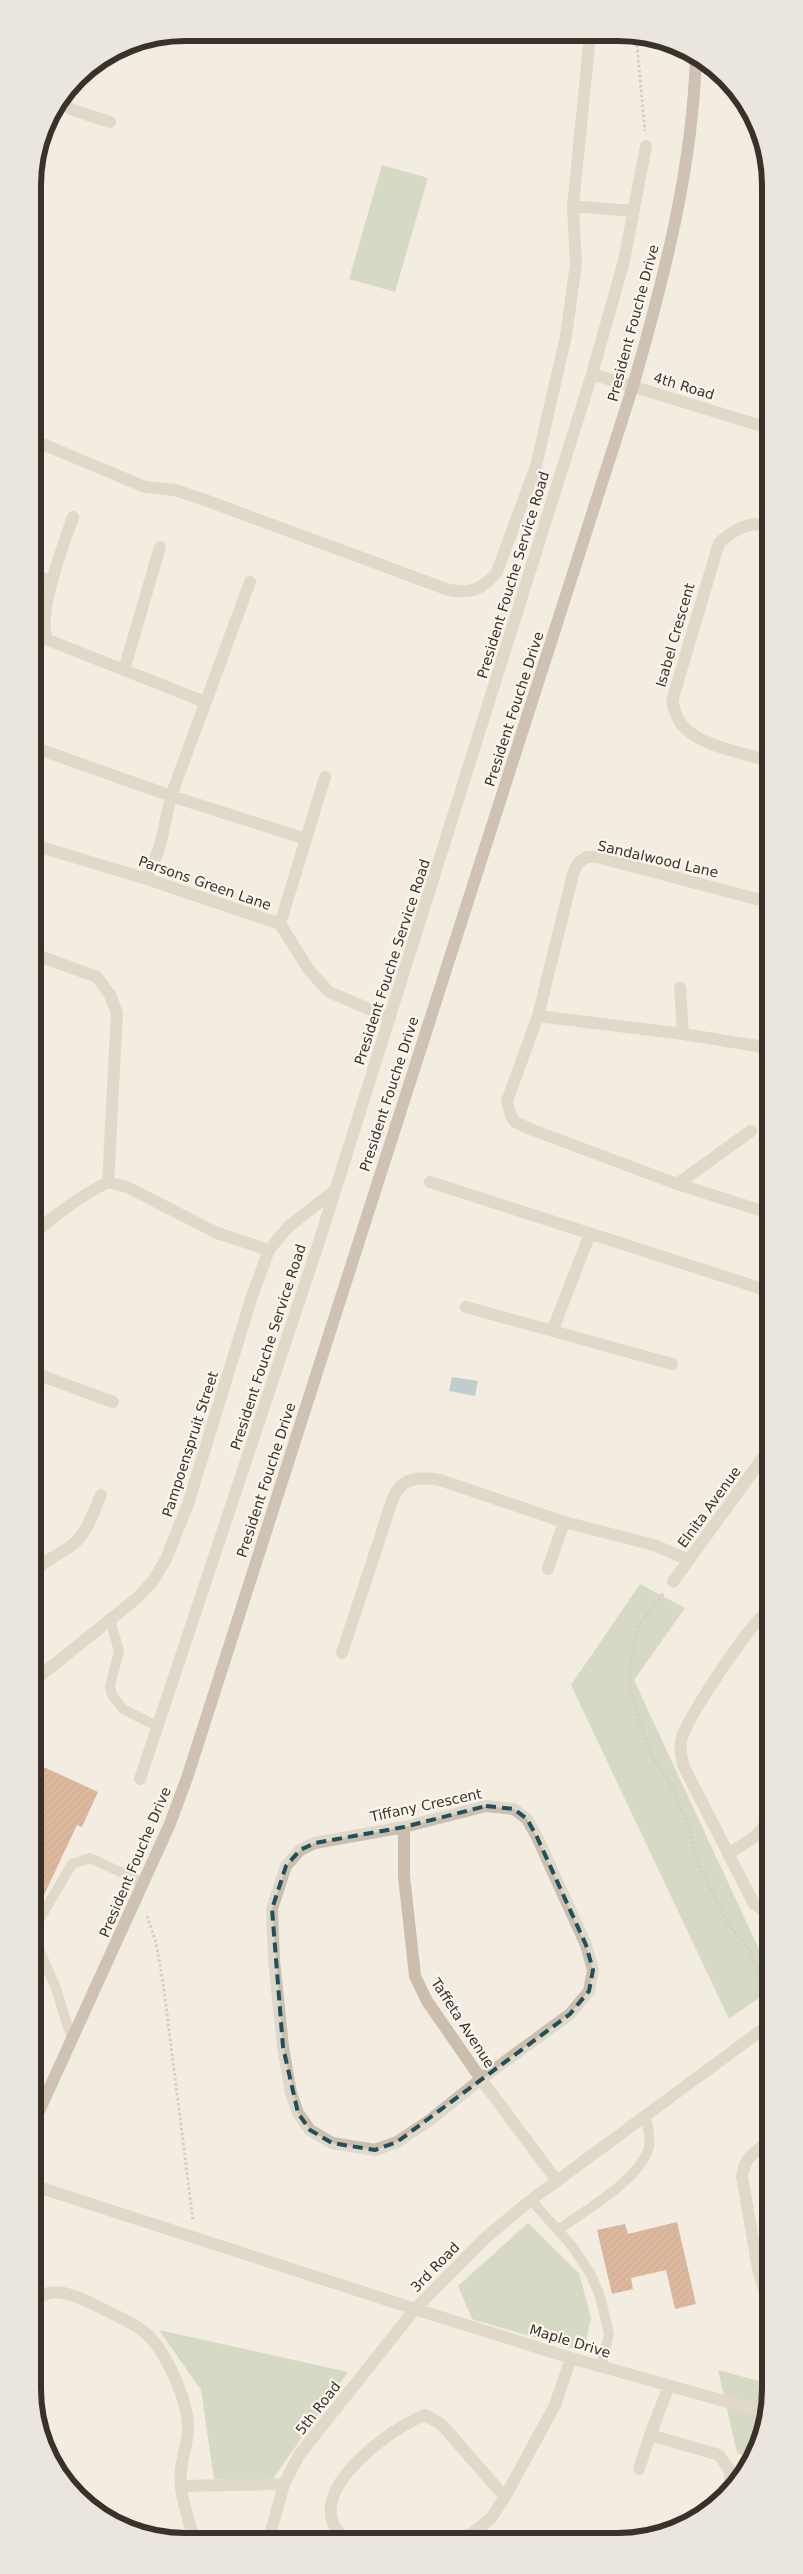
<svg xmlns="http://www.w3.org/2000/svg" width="803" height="2574" font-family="'DejaVu Sans',sans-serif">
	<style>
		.grass { fill: #b3c2a0 }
		.water { fill: #7fa8b0 }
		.building { fill: url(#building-hatch) }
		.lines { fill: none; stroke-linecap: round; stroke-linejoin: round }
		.path { stroke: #b7a896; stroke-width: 3; stroke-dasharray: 2.5 2.5; stroke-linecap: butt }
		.lane { stroke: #cbbeac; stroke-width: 10 }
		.street { stroke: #cbbeac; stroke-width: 12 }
		.secondary { stroke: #9f8e7d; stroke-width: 12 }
		.marked { fill: none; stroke: #20505b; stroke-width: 4; stroke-dasharray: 10 6; stroke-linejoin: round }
		.labels { text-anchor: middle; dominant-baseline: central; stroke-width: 4.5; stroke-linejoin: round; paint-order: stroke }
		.street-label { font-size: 14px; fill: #3a312b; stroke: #faf6ed }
		.rim { fill: none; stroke: #3a312b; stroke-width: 6 }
	</style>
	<defs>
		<pattern id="building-hatch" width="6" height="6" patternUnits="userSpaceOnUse" patternTransform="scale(1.25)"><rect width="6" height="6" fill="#c4794d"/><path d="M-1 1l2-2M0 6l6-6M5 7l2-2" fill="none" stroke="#a06440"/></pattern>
	</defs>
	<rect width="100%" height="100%" fill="#f3ece0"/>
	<path class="grass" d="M382,165L428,178L395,292L349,279Z
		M640,1584L685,1608L634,1680L770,1973V1990L729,2019L571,1685Z
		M528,2223L579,2273L591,2317L584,2352L472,2319L458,2286Z
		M159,2330L348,2372L272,2480L214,2479L201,2390Z
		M718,2370L770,2384C770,2408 765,2438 752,2458L737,2453Z"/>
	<path class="water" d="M452,1377L478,1381L475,1396L449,1391Z"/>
	<path class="building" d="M35,1763L98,1792L82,1827L77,1825L35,1914Z
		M677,2222L696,2304L675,2309L666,2270L631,2278L633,2289L612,2294L597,2230L625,2224L628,2234Z"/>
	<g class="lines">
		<path class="path" d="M636,35L645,131
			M663,1594L638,1627L630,1666V1689L638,1717L651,1756L669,1782L686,1819L699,1865L729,1925L748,1948L760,1975L770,1985
			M147,1916L156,1943L163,1982L193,2221"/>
		<path class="lane" d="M110,1619L119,1651L110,1686L112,1695L123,1709L158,1727
			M35,1927L72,1864L90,1858L144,1883
			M35,1940L55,1986L72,2039
			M531,2200L572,2246L590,2273L600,2296L609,2334L601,2366
			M558,2230C584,2211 641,2179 649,2147C651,2137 647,2125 646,2116"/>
		<path class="street" d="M590,35L573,206L632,211
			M60,102L73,110L110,122
			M592,374L768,428
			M33,440L145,487L175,490L202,499L449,590C471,594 483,589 497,572L536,466L566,336L576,264L573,206
			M73,517C64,544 35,616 48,640L205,702
			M768,526C750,520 732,531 719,543L672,701C674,709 677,720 683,726C702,747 742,752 768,761
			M33,574L51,581
			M124,670L160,547
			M33,747L171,796L306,839L280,924
			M306,839L325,777
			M34,845L147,879L280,924L309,970L329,992L390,1018
			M147,879L160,846L171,796L250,582
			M768,902L597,857H587L578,863L573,874L538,1016L507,1101L511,1116L515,1122L530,1129L677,1184L769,1213
			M34,954L97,977L110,995L117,1013L108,1182
			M680,988L683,1034
			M538,1016L683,1034L769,1048
			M430,1182L769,1291
			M677,1184L751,1131
			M34,1234C57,1213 80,1196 108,1182L127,1187L217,1233L269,1250
			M466,1307L672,1364
			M553,1329L590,1234
			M34,1373L113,1402
			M548,1569L564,1522
			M34,1571C45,1560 59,1555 71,1546C87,1534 93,1513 101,1495
			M673,1582L769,1449
			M769,1610C750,1623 690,1714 682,1737C679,1748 681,1756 684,1767L754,1904L763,1910L770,1909
			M342,1653L393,1498C402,1477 420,1476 440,1480L564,1522L654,1545L689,1560
			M35,1680L137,1598L153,1581L166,1559L188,1504L252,1296L269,1250L288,1227L334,1191
			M140,1779L318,1245L592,374L624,261L646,146
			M486,1806L514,1809L527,1819L537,1837L586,1945L593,1970L589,1991L570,2014L481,2079L430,2120L397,2142L375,2150L332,2143L310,2130L298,2113L291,2093L283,2047L274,1960L272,1909L286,1866L300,1850L315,1843L404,1827Z
			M404,1827V1876L415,1976L427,2001L481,2079L557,2181
			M728,1854L753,1838L770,1821
			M770,2140C755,2152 745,2156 742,2176L758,2269L770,2310
			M35,2186L415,2309L485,2238L531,2200L770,2024
			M35,2300C39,2298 44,2294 49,2293C65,2289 89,2302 103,2309C118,2317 137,2324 149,2336C168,2356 189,2403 188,2430C187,2449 178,2467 181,2487C183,2504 189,2522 194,2539
			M669,2386L650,2435L719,2455L729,2469L732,2490
			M639,2469L650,2435
			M181,2486L284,2484
			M269,2539L284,2484L299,2455L415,2309L571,2358L767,2413
			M344,2539C341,2534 335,2529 333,2523C316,2482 393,2427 425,2415L442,2425L505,2497
			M460,2539L474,2532L491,2518L505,2497L555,2405L571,2358"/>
		<path class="secondary" d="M35,2120L169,1826L187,1778L633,386C664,278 693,167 696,54"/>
	</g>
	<path d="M0 0H803V2574H0ZM486,1806L514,1809L527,1819L537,1837L586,1945L593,1970L589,1991L570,2014L397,2142L375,2150L332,2143L310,2130L298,2113L283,2047L272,1909L286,1866L300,1850L315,1843L404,1827Z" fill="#f3ece0" fill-opacity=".55" fill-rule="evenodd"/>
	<path class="marked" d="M486,1806L514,1809L527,1819L537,1837L586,1945L593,1970L589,1991L570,2014L397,2142L375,2150L332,2143L310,2130L298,2113L283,2047L272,1909L286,1866L300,1850L315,1843L404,1827Z"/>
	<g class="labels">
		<g class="street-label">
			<text transform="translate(633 323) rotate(-75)">President Fouche Drive</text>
			<text transform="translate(684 386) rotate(17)">4th Road</text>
			<text transform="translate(513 575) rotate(-73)">President Fouche Service Road</text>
			<text transform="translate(675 635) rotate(-74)">Isabel Crescent</text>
			<text transform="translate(514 709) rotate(-72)">President Fouche Drive</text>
			<text transform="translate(658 859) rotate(13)">Sandalwood Lane</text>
			<text transform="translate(205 883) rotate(19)">Parsons Green Lane</text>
			<text transform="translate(392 962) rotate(-72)">President Fouche Service Road</text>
			<text transform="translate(389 1094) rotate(-72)">President Fouche Drive</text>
			<text transform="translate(268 1347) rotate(-72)">President Fouche Service Road</text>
			<text transform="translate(190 1444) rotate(-72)">Pampoenspruit Street</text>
			<text transform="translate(266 1480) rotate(-72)">President Fouche Drive</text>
			<text transform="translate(709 1507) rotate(-54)">Elnita Avenue</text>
			<text transform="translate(426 1805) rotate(-12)">Tiffany Crescent</text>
			<text transform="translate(135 1862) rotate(-67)">President Fouche Drive</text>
			<text transform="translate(463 2023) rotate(57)">Taffeta Avenue</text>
			<text transform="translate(435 2267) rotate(-46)">3rd Road</text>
			<text transform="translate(570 2341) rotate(17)">Maple Drive</text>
			<text transform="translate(318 2408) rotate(-52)">5th Road</text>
		</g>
	</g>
	<path d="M0 0H803V2574H0ZM185 41H618A144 144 0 0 1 762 185V2389A144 144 0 0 1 618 2533H185A144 144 0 0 1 41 2389V185A144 144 0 0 1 185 41Z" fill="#ebe6dd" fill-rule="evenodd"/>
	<path class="rim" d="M185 41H618A144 144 0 0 1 762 185V2389A144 144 0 0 1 618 2533H185A144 144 0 0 1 41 2389V185A144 144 0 0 1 185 41Z"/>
</svg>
